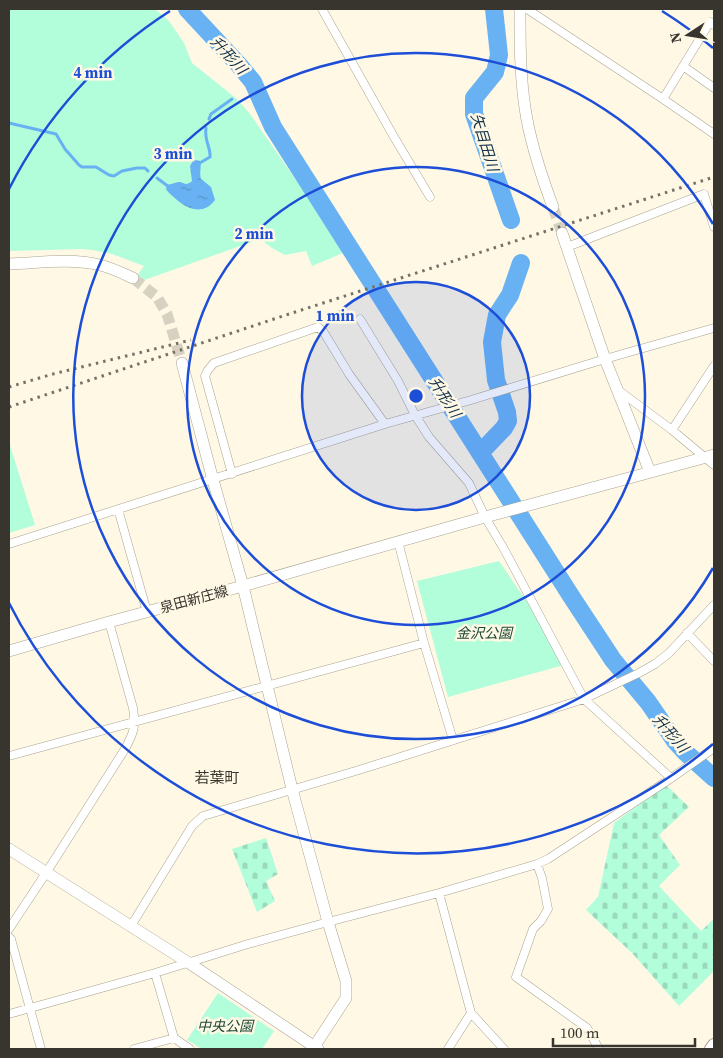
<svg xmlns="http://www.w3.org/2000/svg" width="723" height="1058" font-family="'Source Serif 4','Noto Sans JP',serif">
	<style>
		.cemetery { fill: url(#cemetery-stones) }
		.park { fill: #b2fdda }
		.water { fill: url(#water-ripples) }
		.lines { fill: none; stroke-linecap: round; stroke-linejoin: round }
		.stream { stroke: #68b2f3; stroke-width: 3 }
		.river { stroke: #68b2f3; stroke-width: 18 }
		.secondary-tunnel { stroke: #d6d1c0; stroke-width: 11; stroke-dasharray: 11 5.5; stroke-linecap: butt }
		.street-casing { stroke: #a9a492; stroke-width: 9 }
		.secondary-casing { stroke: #a9a492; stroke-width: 12 }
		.primary-casing { stroke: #a9a492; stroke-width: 14 }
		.street { stroke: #fff; stroke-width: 8 }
		.secondary { stroke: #fff; stroke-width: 11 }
		.primary { stroke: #fff; stroke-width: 12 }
		.rail { stroke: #757167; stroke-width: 3; stroke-dasharray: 2.5 5; stroke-linecap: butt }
		.ring { fill: none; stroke: #1d4ed8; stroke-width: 2.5 }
		.labels { text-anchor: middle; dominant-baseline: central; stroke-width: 5; stroke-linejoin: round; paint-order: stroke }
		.street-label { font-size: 14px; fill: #37352e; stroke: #fef8e5 }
		.park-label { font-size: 14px; font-style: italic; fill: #1c4937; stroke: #fef8e5 }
		.water-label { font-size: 15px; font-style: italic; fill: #11304a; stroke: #fef8e5 }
		.neighbourhood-label { font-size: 15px; fill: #37352e; stroke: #fef8e5 }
		.centre { fill: #1d4ed8; stroke: #fef8e5; stroke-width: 2.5 }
		.ring-label { font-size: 15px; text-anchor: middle; font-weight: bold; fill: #1d4ed8; stroke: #fef8e5; stroke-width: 5; stroke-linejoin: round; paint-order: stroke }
	</style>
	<defs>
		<pattern id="cemetery-stones" width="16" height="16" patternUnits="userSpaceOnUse" patternTransform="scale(1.25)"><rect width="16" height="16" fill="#b2fdda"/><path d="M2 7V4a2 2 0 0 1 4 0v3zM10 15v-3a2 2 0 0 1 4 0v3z" fill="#9ad9bb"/></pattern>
		<pattern id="water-ripples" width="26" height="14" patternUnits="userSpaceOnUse" patternTransform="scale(1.25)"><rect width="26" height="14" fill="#68b2f3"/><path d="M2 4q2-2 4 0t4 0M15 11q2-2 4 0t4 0" fill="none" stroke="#5692c5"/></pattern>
	</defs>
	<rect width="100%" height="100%" fill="#fef8e5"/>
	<path class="cemetery" d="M666,785L689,807L659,835L680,865L659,886L701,931L714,919V955L712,957L714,959V971L679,1006L632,953L586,910L598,897L614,823Z
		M266,838L278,874L266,881L275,901L257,912L232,849Z"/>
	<path class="park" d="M9,9H155L169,21L184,43L192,63L237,99L250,114L314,206L343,253L312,266L306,251L285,255L272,248L260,239L136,283L134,280L144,266L112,254L92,250L82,249L9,251Z
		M9,442L35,525L9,533Z
		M499,561L560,650L564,665L448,697L417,581Z
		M218,993L274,1031L262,1049H202L187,1040Z"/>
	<path class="water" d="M196,160L200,161C202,167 199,172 201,179L211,187L215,200C204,215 189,210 177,200C173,196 169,194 166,189L167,185C171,184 175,183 178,182C185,182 185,187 192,181L190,166L193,161Z"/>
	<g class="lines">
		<path class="stream" d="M209,119L211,114L232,99
			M9,123L56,134L65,149L79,165L82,167H96L109,175L114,176L122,171L137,168H145L148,171
			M198,164L210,157C211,148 204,141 206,128
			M157,178L169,187"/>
		<path class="river" d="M187,9L239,65L253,82L273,127L571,596L613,660L648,702L675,741L685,752L714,778
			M494,9L499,55L495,72L474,98V114L511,220
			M480,453L504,428L508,421L507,412L496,380L492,342L497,315L510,295L521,263"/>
		<path class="secondary-tunnel" d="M553,207L562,233
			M133,278L157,297L167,314L182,363"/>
		<g class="street-casing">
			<path id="street" d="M322,9L327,18L394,137L430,197
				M527,9L663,99L714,134
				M683,66L714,88
				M663,99L710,22L714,25
				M567,247L704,194L714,227
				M360,319L398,381L415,415L429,437L469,483L485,517L504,549L584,699L671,778
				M618,390L672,430L714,465
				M672,430L714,366
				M232,474L205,376L208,370L214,363L318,327L323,331L349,374L385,424
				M118,509L147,612
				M398,541L424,643L453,740
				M9,544L385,424L471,400L605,359L714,328
				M687,633L714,661
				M9,756L424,643
				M537,864L542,878L548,909L541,921L533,929L516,977L587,1028L599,1049
				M439,893L471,1013L504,1049
				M131,926L192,826L203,816L359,770L584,699L639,673L655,664L669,653L714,605
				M9,929L46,873L125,749C134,732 136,727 133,708L109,622
				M9,937L11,939L41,1049
				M155,973L174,1038L190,1049
				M9,1014L155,973L248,944L328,922L439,893L537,864L548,859L670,779L714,748
				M134,1049L174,1038
				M448,1049L471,1013"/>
		</g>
		<g class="secondary-casing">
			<path id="secondary" d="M520,9C520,42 520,75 525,108C530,142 541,175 553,207
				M562,233L605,359L650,472
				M9,264C39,263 70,258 100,265C112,268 122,273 133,278
				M9,651L109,622L243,586L213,480L182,363
				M9,849L189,963L318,1049
				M314,1047L346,998V981L328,922L292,789L243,586L485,517L714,455"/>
		</g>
		<g class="primary-casing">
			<path id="primary" d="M711,1049L714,1045"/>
		</g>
		<use href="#street" class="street"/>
		<use href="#secondary" class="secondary"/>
		<use href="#primary" class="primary"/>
		<path class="rail" d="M9,387L53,374L191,340
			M9,407L286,315L714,177"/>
	</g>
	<circle cx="416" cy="396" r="114" fill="#1d4ed8" fill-opacity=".12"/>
	<g class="ring">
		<circle cx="416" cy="396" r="114"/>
		<circle cx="416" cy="396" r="229"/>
		<path d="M713 568A343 343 0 1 1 713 224"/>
		<path d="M713 744A457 457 0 0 1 9 603M9 189A457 457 0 0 1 170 11M662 11A457 457 0 0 1 713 48"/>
	</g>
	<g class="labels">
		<g class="street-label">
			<text transform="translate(194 599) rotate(-15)">泉田新庄線</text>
		</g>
		<g class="park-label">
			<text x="484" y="633">金沢公園</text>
			<text x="225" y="1026">中央公園</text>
		</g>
		<g class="water-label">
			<text transform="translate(229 55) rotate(48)">升形川</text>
			<text transform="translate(485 142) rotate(73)">矢目田川</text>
			<text transform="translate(445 397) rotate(57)">升形川</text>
			<text transform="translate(671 733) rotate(49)">升形川</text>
		</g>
		<g class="neighbourhood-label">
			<text x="217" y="777">若葉町</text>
		</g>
	</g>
	<circle cx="416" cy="396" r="8" class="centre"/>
	<g class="ring-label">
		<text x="93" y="78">4 min</text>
		<text x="173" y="159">3 min</text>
		<text x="254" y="239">2 min</text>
		<text x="335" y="321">1 min</text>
	</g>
	<rect width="723" height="1058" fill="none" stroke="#37352e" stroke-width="20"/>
	<g transform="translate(688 35) rotate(258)" stroke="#fef8e5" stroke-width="4" paint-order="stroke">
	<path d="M0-4L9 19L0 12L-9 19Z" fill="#37352e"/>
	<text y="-8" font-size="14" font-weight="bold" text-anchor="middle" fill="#37352e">N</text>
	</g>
	<path d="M553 1038v8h142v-8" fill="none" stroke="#37352e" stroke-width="2.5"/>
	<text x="560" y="1038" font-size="15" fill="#37352e" stroke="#fef8e5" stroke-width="4" paint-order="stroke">100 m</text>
</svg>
